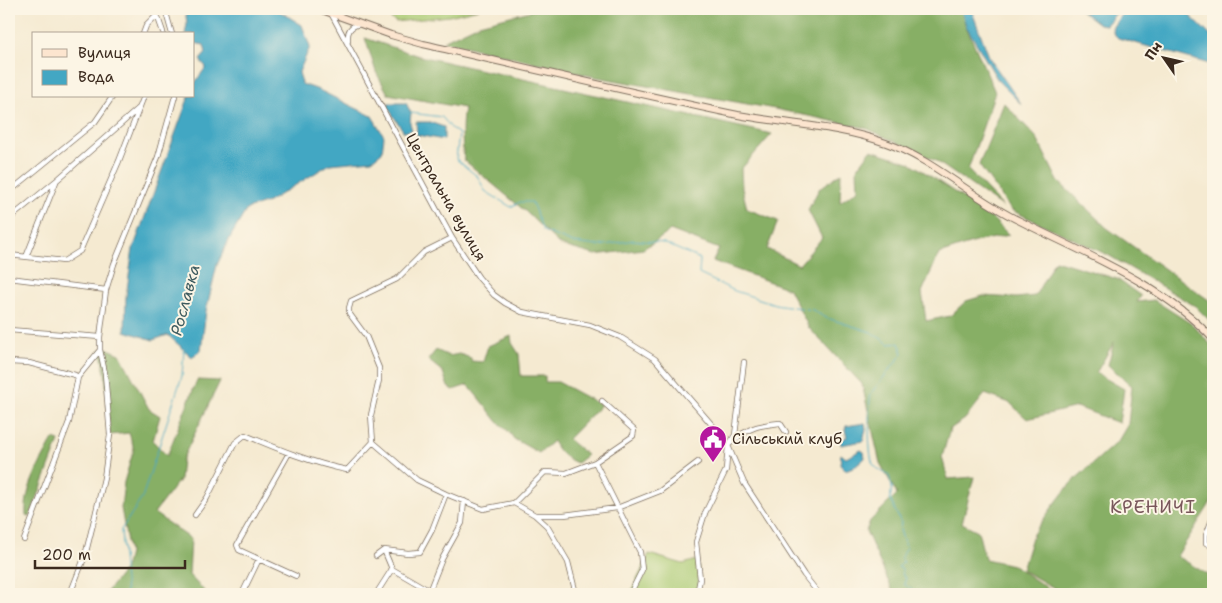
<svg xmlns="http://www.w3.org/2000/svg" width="1222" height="603" font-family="'Shantell Sans',sans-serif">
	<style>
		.green { fill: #aacb73; stroke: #727a48 }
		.forest { fill: #87af65; stroke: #616c42 }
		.water { fill: #43a7c3; stroke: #3f6870 }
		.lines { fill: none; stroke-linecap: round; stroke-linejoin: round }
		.stream { stroke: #43a7c3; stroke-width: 1 }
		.street-casing { stroke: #7c6d5d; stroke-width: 6 }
		.secondary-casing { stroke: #7c6d5d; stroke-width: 8 }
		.street { stroke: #fff; stroke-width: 4.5 }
		.secondary { stroke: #fce5cf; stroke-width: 6 }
		.labels { text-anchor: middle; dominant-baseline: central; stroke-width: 4; stroke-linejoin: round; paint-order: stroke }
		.street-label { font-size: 15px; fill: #3b2a1e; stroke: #fcf5e5 }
		.poi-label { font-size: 15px; fill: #3b2a1e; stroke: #fcf5e5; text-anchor: start }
		.water-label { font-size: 16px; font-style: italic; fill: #3e5c60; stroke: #fcf5e5 }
		.quarter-label { font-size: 18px; letter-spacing: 1px; fill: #79565b; stroke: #fcf5e5 }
	</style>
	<rect width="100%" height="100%" fill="#fcf5e5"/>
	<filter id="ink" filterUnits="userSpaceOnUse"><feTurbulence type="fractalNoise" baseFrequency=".02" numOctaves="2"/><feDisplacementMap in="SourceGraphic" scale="10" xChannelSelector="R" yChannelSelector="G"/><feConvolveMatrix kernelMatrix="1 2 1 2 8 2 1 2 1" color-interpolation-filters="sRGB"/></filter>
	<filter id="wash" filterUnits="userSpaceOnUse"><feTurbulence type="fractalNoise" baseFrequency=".0096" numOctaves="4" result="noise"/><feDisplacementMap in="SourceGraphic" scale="20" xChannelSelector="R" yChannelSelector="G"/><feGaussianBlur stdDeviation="1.12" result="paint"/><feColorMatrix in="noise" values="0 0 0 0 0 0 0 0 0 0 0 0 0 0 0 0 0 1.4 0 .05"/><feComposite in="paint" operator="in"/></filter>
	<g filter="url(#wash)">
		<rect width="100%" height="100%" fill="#f5ead1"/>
		<path class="green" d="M379,9H479L449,16L396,22L381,12Z
			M649,554L683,564L697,560L700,579L697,594H630Z"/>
		<path class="forest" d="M538,9H961L966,26L995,92L968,170L1003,207L936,161L866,128L775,109L591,76L443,41L479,24Z
			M365,38L419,56L772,134L741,169L742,188L747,209L778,221L767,249L799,265L822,238L808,210L819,189L841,173L840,202L858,190L857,169L871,150L911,163L990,216L1009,235L975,242L939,254L922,292L926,321L950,316L966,301L983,296L1016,298L1035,296L1055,260L1117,279L1141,296L1137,302L1154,300L1193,325L1213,347V499L1177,556L1213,578V594H1160L1159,591L1130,594H1065L1022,570L1033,534L1053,506L1071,483L1118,441L1128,424L1132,386L1108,365L1114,342L1096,373L1124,389L1119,423L1077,407L1027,419L1010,403L985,394L965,419L950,429L942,457L948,479L974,477L962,523L978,531L985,559L1013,565L1056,594H894L866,531L870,521L897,494L880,463L862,384L809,328L789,289L713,261L719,249L670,230L665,235L643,249L595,255L560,245L525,211L464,160C462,142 461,125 464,108L388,94L376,72Z
			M1004,103L1036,137L1058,181L1107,228L1213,303V324L1195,306L1108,255L1011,210L979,165Z
			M511,336L512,343L519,354L521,376H545V382H558L601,405L568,439L587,455L577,463C565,458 559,453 553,441L539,453L514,439L509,432L498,422L468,385L453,390L448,387L443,372L428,360L436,350L449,356L459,354L471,358V361L483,362L488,346Z
			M106,348L120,354L149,409L160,416L153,441L167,456L197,380L220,381L182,460L180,479L154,513L191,539L189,575L207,594H105L125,569L129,553L121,508L124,482L134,449L129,433L110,435L105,373L100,350Z
			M53,439L59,441L30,517L26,515C24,487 41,463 53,439Z"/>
		<path class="water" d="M185,9H276L302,25L310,47L299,72L302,84L319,90L372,116L384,136L382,152L372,160L330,164L268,202L247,209L231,236L217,265L206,311L201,350L192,357L168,335L153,340L125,331L126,296L133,249L189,96H194V84L206,67L200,60L206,53L204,45L194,43V34H185L187,24Z
			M961,9H971L990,59L1022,105L999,82L966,26Z
			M1079,9H1120L1106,25L1099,24Z
			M1125,9H1183L1213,38V65L1118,38L1114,34L1112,28Z
			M388,103H406L411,113L410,123L412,130L404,132L388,108Z
			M416,122H429L444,127V140L417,135Z
			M865,423L866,429L863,441L841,445L840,440L847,437L845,430L846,426Z
			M861,450L864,452L865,458L856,466L845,470L840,465L841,454L846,458Z"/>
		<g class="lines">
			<path class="stream" d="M411,113L442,117L451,128L459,134L456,159L478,177L485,191L511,207L520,202H532L543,231L573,243L599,246L634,240L664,243L700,259L699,274L735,291L775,304L813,310L824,317L871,332L889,344L899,343L903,353L871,393C868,404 868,454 873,464C876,469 884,472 889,476L892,487L890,499L901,523L900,530L906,548L901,559L904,562L898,567L902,569L903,576L906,578L904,584L917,594
				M126,594L121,530L142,498L182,376L184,350"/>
		</g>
	</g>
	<g filter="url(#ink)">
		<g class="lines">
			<g class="street-casing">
				<path id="street" d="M156,9L157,15L163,32
					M165,9L172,34
					M332,15L452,238L479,278L494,295L505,303L522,312L590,325L620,337L655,359L726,441L744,483L804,575L819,594
					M143,34L146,26L157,15
					M348,41C347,31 350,26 360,24
					M9,192L95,122L113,96
					M9,219L57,180L139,108
					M452,238L424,252L397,279L351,301L349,308V313L366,336L379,368V380L371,415L373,442L417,480L446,494L483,509L514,503L535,515L547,526L568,562L576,594
					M9,255L64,261L80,251L119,161L144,96
					M26,257L56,182
					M9,278L106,290
					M9,330L100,337
					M9,362L29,363L75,375L78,377L100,350V337L106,290L114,264L158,157L175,96
					M733,442C747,427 761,425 780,423L786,432
					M289,453L237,545L239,550L296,576
					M595,462L640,552L642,570L630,594
					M514,503L545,472L566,473L595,462L633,436L634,430L602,401
					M195,515L207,498L235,443L245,435C278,449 312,463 347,470L373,442
					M536,515H564L617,508L660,491L698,462
					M1213,517L1206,535V543L1213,547
					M24,540L69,422L78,377
					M376,556L384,550L408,553L420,552L432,530L446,494
					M392,569L430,591
					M70,594L85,556L95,516L104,478L110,435L105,373L100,350
					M242,594L259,559
					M376,594L392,569L384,550
					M428,594L442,559L462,523L464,501
					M697,594L700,579L696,542L705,513L726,470L728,446L735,435L744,362"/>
			</g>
			<g class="secondary-casing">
				<path id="secondary" d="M319,9L391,35L423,44C528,68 633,93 738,115C787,124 839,126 886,143C935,160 973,199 1020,221C1087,255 1161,283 1213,339"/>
			</g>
			<use href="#street" class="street"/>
			<use href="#secondary" class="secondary"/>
		</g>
	</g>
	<defs>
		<g id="civic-pin" transform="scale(1.4375)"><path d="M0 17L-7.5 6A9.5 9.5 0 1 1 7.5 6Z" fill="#b5179e" stroke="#fcf5e5"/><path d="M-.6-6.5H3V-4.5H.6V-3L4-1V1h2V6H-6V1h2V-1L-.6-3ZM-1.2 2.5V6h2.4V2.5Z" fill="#fff"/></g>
	</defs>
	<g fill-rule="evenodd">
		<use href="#civic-pin" x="713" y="439"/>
	</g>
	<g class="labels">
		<g class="street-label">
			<text transform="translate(446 197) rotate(60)">Центральна вулиця</text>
		</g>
		<g class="poi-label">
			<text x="732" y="439">Сільський клуб</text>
		</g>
		<g class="water-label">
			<text transform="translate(185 300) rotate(-75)">Рославка</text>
		</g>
		<g class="quarter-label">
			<text x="1153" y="507">КРЕНИЧІ</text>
		</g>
	</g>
	<rect width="1222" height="603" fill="none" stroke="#fcf5e5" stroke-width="30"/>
	<rect x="32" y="32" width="162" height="65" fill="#fcf5e5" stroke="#afa495"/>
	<rect x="42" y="49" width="25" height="8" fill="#fce5cf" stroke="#afa495"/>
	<text x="78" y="58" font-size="15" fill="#3b2a1e">Вулиця</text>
	<rect x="42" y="70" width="25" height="15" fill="#43a7c3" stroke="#afa495"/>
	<text x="78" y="82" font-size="15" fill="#3b2a1e">Вода</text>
	<g transform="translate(1164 58) rotate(304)" stroke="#fcf5e5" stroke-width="4" paint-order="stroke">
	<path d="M0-4L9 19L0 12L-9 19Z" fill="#3b2a1e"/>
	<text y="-8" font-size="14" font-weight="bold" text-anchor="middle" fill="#3b2a1e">Пн</text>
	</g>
	<path d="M35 560v8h150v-8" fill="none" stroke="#3b2a1e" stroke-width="2.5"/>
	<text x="42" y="560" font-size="15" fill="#3b2a1e" stroke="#fcf5e5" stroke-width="4" paint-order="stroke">200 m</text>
</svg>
